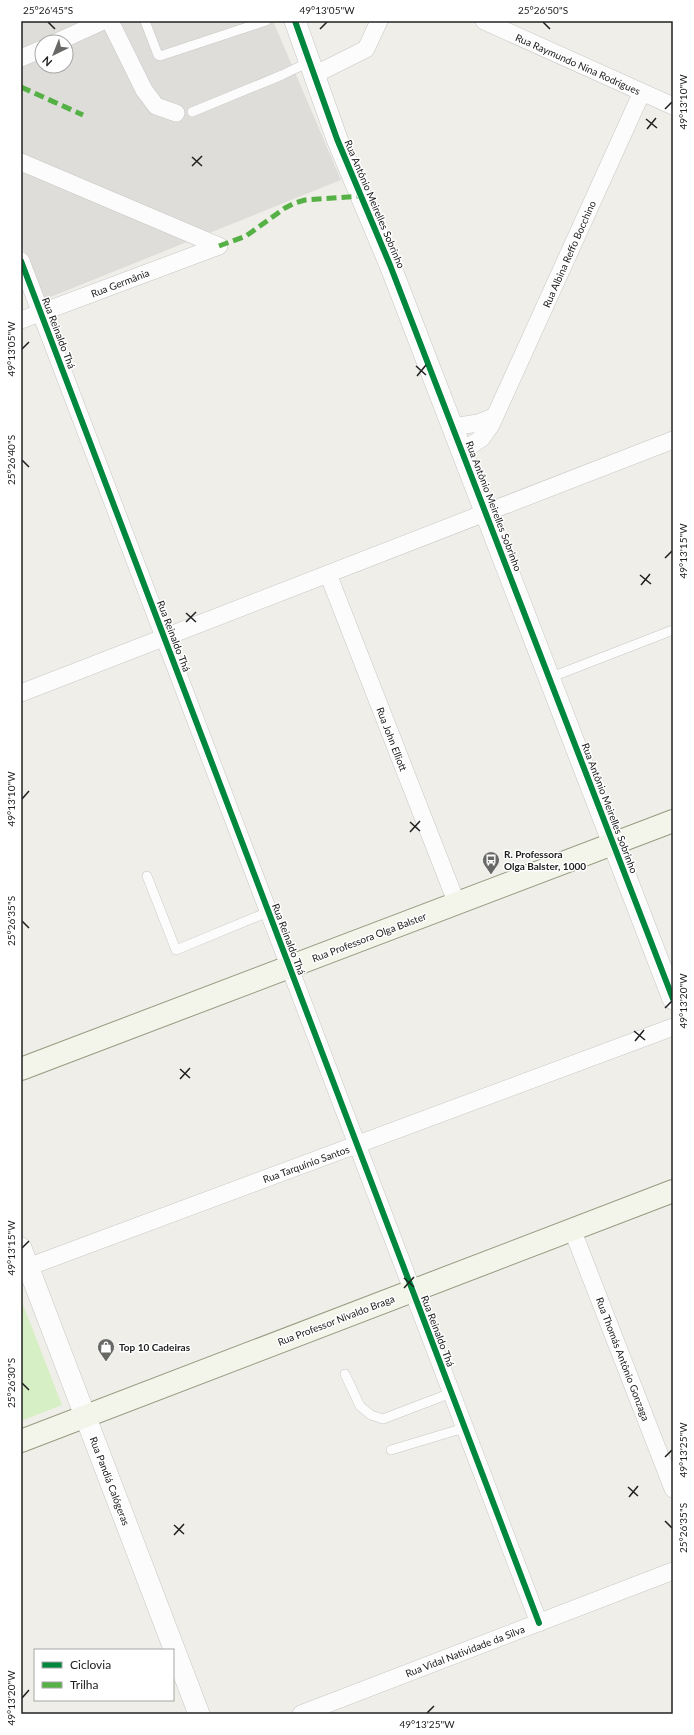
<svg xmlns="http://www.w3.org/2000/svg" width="694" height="1735" font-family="Lato,sans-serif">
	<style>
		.residential { fill: #deddda; fill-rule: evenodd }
		.grass { fill: #d7efc5 }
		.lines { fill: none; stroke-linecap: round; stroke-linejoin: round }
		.service-casing { stroke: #c7c7c5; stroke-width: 10 }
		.minor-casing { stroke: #c7c7c5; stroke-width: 18 }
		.tertiary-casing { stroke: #c7c7c5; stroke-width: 22 }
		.secondary-casing { stroke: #959a7f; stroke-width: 24 }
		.service { stroke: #fdfcfc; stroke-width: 9 }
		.minor { stroke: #fdfcfc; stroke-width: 17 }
		.tertiary { stroke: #fdfcfc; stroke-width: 21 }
		.secondary { stroke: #f3f5eb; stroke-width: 22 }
		.quiet { stroke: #55b145; stroke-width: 5; stroke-dasharray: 10 5; stroke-linecap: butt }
		.cycleway-casing { stroke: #fff; stroke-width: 8 }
		.cycleway { stroke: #00873e; stroke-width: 6 }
		.ticks { fill: none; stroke: #202020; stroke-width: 1.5 }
		.labels { text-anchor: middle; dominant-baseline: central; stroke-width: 3; stroke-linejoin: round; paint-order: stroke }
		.street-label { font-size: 10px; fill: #202020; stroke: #fff }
		.poi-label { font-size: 10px; font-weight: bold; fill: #202020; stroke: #fff; text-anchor: start }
		.neatline { fill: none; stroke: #202020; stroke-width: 1.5 }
		.ticks-label { font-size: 10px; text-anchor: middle; fill: #202020 }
	</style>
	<rect width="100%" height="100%" fill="#efeee9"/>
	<path class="residential" d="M21,21H273L341,180L43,300L21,244ZM42,42H66V66H42Z"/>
	<path class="grass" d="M22,1302L62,1405L21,1421Z"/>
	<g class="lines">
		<g class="service-casing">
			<path id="service" d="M145,21L158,55L160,56L266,21
				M192,112L282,75L309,62
				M549,678L673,630
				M147,876L176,950L268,912
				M345,1374L360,1406L371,1415L383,1419L451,1393
				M391,1450L464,1428"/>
		</g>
		<g class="minor-casing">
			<path id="minor" d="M110,21L144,90L156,106L176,113
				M484,21L673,106
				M57,42L103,21
				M21,58L42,49
				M314,75L366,49L379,21
				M21,162L219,246
				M21,261L539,1623
				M21,320L219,246
				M453,427L478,423L495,416
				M462,451L482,438L491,425L642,92
				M328,574L457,904
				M21,693L673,440
				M572,1229L673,1489
				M28,1267L673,1027
				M301,1714L673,1571"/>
		</g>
		<g class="tertiary-casing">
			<path id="tertiary" d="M295,21L337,139L390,265L673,999
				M21,1248L199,1714"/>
		</g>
		<g class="secondary-casing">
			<path id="secondary" d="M21,1069L673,821
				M21,1441L673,1191"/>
		</g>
		<use href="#service" class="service"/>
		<use href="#minor" class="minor"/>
		<use href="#tertiary" class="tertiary"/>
		<use href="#secondary" class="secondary"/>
		<path class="quiet" d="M21,87L83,115
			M219,246L246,236L285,208L295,203L305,200L361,196"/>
		<g class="cycleway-casing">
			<path id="cycleway" d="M295,21L337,139L390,265L673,999
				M21,261L539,1623"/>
		</g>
		<use href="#cycleway" class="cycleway"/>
	</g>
	<path class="ticks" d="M48,22L55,29M543,22L550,29M320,29L327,22M665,109L672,102M646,119L657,128M647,129L656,118M192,157L202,166M192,166L202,156M22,349L29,342M416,366L426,375M417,376L426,365M22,460L29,467M665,558L672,551M640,575L651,584M641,585L650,574M186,613L196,622M186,622L196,612M22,799L29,791M410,822L420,831M410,832L420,821M22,921L29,928M665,1008L672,1001M634,1031L645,1040M635,1041L644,1030M180,1069L190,1078M180,1079L190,1068M22,1248L29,1241M404,1278L414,1287M404,1288L414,1277M22,1383L29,1390M665,1457L672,1450M628,1487L638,1496M629,1497L638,1486M665,1521L672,1528M174,1525L184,1534M174,1535L184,1524M22,1698L29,1690M427,1713L434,1706"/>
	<defs>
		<g id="bus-pin" transform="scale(0.9)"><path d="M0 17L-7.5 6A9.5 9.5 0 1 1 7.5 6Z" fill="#686866" stroke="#fff"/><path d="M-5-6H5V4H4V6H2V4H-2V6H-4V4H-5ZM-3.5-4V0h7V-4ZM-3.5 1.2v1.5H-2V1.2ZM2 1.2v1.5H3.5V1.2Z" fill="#fff"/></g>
		<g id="shop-pin" transform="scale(0.9)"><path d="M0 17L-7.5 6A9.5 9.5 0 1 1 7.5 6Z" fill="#686866" stroke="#fff"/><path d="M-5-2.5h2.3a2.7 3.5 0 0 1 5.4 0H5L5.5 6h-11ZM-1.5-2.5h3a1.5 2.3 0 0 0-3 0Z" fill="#fff"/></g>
	</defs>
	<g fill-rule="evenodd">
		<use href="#bus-pin" x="491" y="860"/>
		<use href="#shop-pin" x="106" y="1347"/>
	</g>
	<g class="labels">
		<g class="street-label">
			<text transform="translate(578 64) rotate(24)">Rua Raymundo Nina Rodrigues</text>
			<text transform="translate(375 204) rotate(67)">Rua Antônio Meirelles Sobrinho</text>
			<text transform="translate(569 254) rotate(-66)">Rua Albina Reffo Bocchino</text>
			<text transform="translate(120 283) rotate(-21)">Rua Germânia</text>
			<text transform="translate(59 333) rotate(69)">Rua Reinaldo Thá</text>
			<text transform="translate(494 506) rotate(69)">Rua Antônio Meirelles Sobrinho</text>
			<text transform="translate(174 636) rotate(69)">Rua Reinaldo Thá</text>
			<text transform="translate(392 739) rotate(69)">Rua John Elliott</text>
			<text transform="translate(610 808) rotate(69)">Rua Antônio Meirelles Sobrinho</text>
			<text transform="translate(369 937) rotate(-21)">Rua Professora Olga Balster</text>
			<text transform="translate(289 939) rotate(69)">Rua Reinaldo Thá</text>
			<text transform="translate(306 1164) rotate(-20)">Rua Tarquínio Santos</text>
			<text transform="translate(336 1320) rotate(-21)">Rua Professor Nivaldo Braga</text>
			<text transform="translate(438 1331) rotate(69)">Rua Reinaldo Thá</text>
			<text transform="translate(623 1359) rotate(69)">Rua Thomás Antônio Gonzaga</text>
			<text transform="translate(110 1481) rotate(69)">Rua Pandiá Calógeras</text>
			<text transform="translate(465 1651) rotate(-21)">Rua Vidal Natividade da Silva</text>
		</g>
		<g class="poi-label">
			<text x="504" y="854">R. Professora<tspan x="504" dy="12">Olga Balster, 1000</tspan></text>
			<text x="119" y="1347">Top 10 Cadeiras</text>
		</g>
	</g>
	<rect width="694" height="1735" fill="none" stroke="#ffffff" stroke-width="44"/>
	<rect x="34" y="1649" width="140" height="52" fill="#ffffff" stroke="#a6a6a6"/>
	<rect x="42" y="1662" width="20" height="6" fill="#00873e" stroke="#a6a6a6"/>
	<text x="70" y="1669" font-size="12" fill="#202020">Ciclovia</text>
	<rect x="42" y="1682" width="20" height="6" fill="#55b145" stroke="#a6a6a6"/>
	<text x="70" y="1689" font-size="12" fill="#202020">Trilha</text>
	<g transform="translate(54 54) rotate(223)"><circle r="19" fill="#ffffff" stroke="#a6a6a6"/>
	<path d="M0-3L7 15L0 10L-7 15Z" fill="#686866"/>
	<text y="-6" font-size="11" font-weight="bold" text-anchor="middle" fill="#202020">N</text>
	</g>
	<rect x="22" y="22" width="650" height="1691" class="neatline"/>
	<g class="ticks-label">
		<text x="48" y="14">25°26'45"S</text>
		<text x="327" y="14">49°13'05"W</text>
		<text x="543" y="14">25°26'50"S</text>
		<text transform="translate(683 102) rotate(-90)" y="4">49°13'10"W</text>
		<text transform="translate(11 349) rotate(-90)" y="4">49°13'05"W</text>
		<text transform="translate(11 460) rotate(-90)" y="4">25°26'40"S</text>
		<text transform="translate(683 551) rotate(-90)" y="4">49°13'15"W</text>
		<text transform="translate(11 799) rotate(-90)" y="4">49°13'10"W</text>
		<text transform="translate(11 921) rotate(-90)" y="4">25°26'35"S</text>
		<text transform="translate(683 1001) rotate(-90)" y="4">49°13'20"W</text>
		<text transform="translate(11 1248) rotate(-90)" y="4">49°13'15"W</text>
		<text transform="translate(11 1383) rotate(-90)" y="4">25°26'30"S</text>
		<text transform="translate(683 1450) rotate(-90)" y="4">49°13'25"W</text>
		<text transform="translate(683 1528) rotate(-90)" y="4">25°26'35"S</text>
		<text transform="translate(11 1698) rotate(-90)" y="4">49°13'20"W</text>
		<text x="427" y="1728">49°13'25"W</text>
	</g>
</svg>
